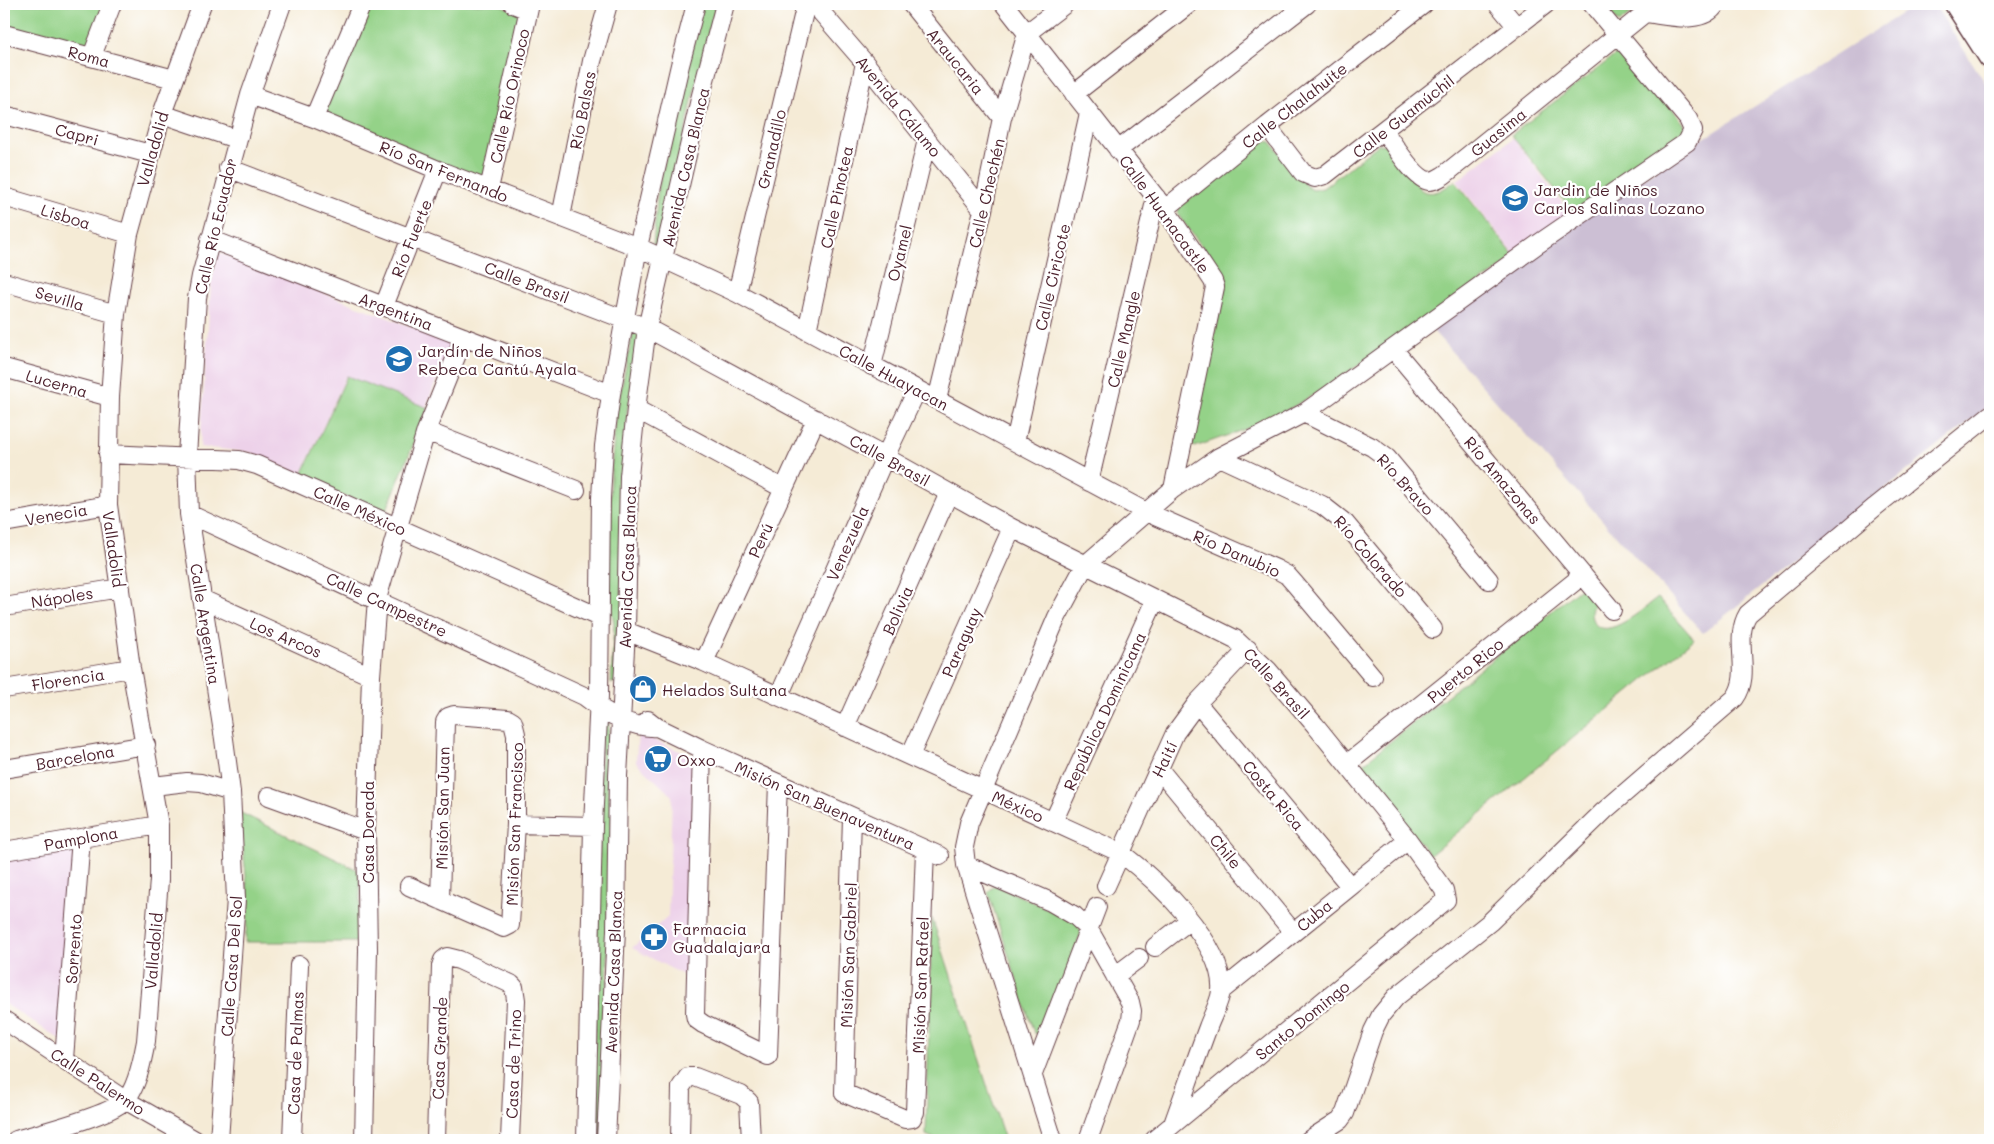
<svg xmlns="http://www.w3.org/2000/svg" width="1994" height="1144" font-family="Mali,sans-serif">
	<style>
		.built { fill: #edd1e9 }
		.industrial { fill: #ccbfd4 }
		.green { fill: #94d288; stroke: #6f785a }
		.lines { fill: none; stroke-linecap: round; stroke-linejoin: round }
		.minor-casing { stroke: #643e45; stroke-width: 20 }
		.major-casing { stroke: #643e45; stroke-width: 25 }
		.minor { stroke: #fff; stroke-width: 18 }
		.major { stroke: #fff; stroke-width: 22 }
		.labels { text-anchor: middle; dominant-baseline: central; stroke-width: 4.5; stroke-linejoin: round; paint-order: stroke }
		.street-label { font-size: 16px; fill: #4a1f2b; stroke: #fff }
		.poi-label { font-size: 16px; fill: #4a1f2b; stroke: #fff; text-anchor: start }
	</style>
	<rect width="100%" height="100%" fill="#fff"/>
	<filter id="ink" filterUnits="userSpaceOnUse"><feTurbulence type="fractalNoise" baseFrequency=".02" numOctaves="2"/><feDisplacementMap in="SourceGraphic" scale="10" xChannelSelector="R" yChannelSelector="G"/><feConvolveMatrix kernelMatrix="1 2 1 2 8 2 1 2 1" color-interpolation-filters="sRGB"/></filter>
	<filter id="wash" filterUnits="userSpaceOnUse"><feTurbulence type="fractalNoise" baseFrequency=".0096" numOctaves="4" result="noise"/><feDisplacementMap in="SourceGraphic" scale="20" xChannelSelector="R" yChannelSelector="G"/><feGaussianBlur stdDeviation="1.12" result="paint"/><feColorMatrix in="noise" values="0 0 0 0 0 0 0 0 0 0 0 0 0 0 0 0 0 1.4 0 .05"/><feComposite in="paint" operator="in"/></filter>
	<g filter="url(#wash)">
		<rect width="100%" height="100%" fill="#f5ebd6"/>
		<path class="built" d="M1513,138L1572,216L1514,254L1457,181Z
			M219,253L451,342L426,407L346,376L301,475L249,452L200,447L211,284Z
			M638,733L689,755L695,763L689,978L632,948L668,916L672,796L636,762Z
			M76,850L61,1040L4,1003V861Z"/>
		<path class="industrial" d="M1917,4H1934L1990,90V405L1703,633L1426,323L1701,140Z"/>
		<path class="green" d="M4,4H106L90,48L13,27L4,28Z
			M367,4H498L517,12L520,18L486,174L479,178L325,119L321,111Z
			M703,4H716L694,92L660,246L653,245L658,189Z
			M1602,4H1636L1637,9L1619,23Z
			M1618,53H1627L1686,126L1681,140L1576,215L1511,135Z
			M1264,141L1271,142L1306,186L1313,190L1323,188L1379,144L1387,145L1421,190C1435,197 1444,188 1455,181L1516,258L1320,391L1268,421L1195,447L1190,443L1226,283L1224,275L1178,215L1179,207Z
			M634,329L644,333L627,411L621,682L611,683L614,623L608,592L611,470L617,408Z
			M347,376L428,408L385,514L301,477Z
			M1584,585L1596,600C1592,607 1589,613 1593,621C1605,644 1645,607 1658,598L1694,639L1430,855L1359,767Z
			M602,716H609L607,785L612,810L603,1140H592Z
			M239,812L360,871V942H245L249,903Z
			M995,885L1077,922L1081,933L1044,1034L1034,1033L988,892Z
			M932,918L1005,1140H938L926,1135Z"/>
	</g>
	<g filter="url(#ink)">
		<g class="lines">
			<g class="minor-casing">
				<path id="minor" d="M513,4L528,10
					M814,4L865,63L983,210
					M911,4L1002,118
					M1004,4L1165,209L1213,281L1215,287L1173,489
					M1498,4L1517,27
					M4,34L174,79
					M92,56L112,4
					M1074,94L1189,4
					M250,95L314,118L438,170L638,247L737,293L1146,512L1276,569L1287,575L1295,584L1373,677
					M162,114L236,139
					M4,115L150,154
					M314,118L362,4
					M1267,126L1303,173L1315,178L1325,175L1546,4
					M1384,131C1393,143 1414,179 1429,181C1435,181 1439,178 1444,175L1645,13C1666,15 1703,26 1716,4
					M1118,150L1307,4
					M228,168L647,328L885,457L1012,528L1235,639L1268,670L1315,725L1408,840L1444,890L1446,900L1154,1140
					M489,189L530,4
					M4,197L129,234
					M1165,209L1267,126L1424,4
					M561,217L592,61L608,4
					M210,239L611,394
					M4,282L116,314
					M737,293L806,4
					M384,306L438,170
					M807,331L865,63
					M1394,350L1612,610
					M872,366L927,140
					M4,368L110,397
					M937,400L983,210L1002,118L1027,33L1065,4
					M636,409L784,489
					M1304,413L1372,447L1387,458L1489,580
					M426,431L576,490
					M1015,442L1089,113
					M108,454L239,460L257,465L599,617
					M1219,457L1322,505L1345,523L1433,629
					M1089,482L1156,197
					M189,514L584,696C603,711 631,729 657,727
					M4,523L108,505
					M202,599L371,676
					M4,607L120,588
					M626,631L704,662L1121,853C1155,879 1225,944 1221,991C1220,1002 1212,1016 1208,1027C1196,1059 1185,1091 1173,1124
					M704,662L816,419
					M4,689L131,668
					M779,696L885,457L917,390
					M1197,703L1350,886
					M648,720L657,727L702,749L940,856
					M845,727L949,493
					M702,749L695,1014L696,1019L703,1024L768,1056L778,783
					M910,756L1012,528
					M1347,764L1583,575
					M4,769L146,745
					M1159,769L1293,932
					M153,786L187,782L201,783L231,792
					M269,796L366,831
					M852,817L844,1093L905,1119L912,1118L915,1112L925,850
					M1053,822L1155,600
					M516,824L593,826
					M4,851L159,825
					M966,865L1051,902L1075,916L1088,928L1130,1002L1132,1011L1131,1020L1088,1140
					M409,886L504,928L510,925L516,824V734L513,722L508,719L454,715L448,717L445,722L440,900
					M1106,886L1175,733L1197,703L1248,649
					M1155,947L1190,920
					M1115,976L1139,958
					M1221,991L1408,840
					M4,1020L125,1100L195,1140
					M64,1059L81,838
					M1033,1074L1097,907
					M16,1140C40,1133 108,1116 124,1101C137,1090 143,1057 146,1041L159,880V825L131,668L108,505L110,397L116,314L129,234L162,114L202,4
					M219,1140L236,899L231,792L224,739L189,514L187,456L197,298L201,276L250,95L282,4
					M292,1140L299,965
					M364,1140L368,950L366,831L371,676L377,599L426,431L464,337
					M436,1140L441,966L443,960L447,957L459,960L511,984L514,987L516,1000L510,1140
					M586,1140L593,826L599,696L601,498L604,446L611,394L638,247L680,65L696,4
					M606,1140L616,930L618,776L626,631L629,476L636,409L647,328L700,99L725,4
					M680,1140L681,1087L688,1077H695L741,1095L749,1102L751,1140
					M1053,1140L966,865L964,847L969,823L1057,617L1085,565L1173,489L1219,457L1304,413L1538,244L1687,142L1693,130L1688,119L1592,4
					M1309,1140L1340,1120L1345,1113L1373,1031L1381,1015L1396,997L1490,922L1604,811L1735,698C1753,673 1732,640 1748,614L1875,507L1990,415"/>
			</g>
			<g class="major-casing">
				<path id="major" d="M1956,4L1990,57
					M1977,4L1990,24"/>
			</g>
			<use href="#minor" class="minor"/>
			<use href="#major" class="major"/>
		</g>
	</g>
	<defs>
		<g id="school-disc" transform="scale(1.4375)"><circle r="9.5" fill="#1f6fb2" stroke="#fff"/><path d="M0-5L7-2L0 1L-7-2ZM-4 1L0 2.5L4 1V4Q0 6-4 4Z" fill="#fff"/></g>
		<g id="shop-disc" transform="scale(1.4375)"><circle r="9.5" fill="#1f6fb2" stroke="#fff"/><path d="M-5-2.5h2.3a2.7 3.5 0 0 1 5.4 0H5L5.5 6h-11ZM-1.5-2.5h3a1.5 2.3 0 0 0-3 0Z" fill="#fff"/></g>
		<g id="supermarket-disc" transform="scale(1.4375)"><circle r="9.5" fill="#1f6fb2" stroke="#fff"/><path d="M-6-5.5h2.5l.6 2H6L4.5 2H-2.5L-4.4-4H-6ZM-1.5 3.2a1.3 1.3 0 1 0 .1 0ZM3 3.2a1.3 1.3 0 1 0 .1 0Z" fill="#fff"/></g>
		<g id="pharmacy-disc" transform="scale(1.4375)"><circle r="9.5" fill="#1f6fb2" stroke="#fff"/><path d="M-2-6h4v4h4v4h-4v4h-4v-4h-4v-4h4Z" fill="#fff"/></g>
	</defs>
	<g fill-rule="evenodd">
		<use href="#school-disc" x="1515" y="198"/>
		<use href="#school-disc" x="399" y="359"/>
		<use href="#shop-disc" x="643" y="689"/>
		<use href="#supermarket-disc" x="658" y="759"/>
		<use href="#pharmacy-disc" x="654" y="937"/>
	</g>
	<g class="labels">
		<g class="street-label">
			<text transform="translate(89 56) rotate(15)">Roma</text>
			<text transform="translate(956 61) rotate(51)">Araucaria</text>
			<text transform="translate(509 96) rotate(-78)">Calle Río Orinoco</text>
			<text transform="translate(1294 105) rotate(-38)">Calle Chalahuite</text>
			<text transform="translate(899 106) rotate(51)">Avenida Cálamo</text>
			<text transform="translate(582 110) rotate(-79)">Río Balsas</text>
			<text transform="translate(1403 116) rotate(-38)">Calle Guamúchil</text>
			<text transform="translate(1498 132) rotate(-39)">Guasima</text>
			<text transform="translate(77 134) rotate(15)">Capri</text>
			<text transform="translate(152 149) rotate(-74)">Valladolid</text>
			<text transform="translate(771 149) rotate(-77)">Granadillo</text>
			<text transform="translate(685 167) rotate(-77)">Avenida Casa Blanca</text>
			<text transform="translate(444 171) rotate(22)">Río San Fernando</text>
			<text transform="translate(986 193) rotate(-77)">Calle Chechén</text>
			<text transform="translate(836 197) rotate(-78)">Calle Pinotea</text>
			<text transform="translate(1165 214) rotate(54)">Calle Huanacastle</text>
			<text transform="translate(66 216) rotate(17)">Lisboa</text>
			<text transform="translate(215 226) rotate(-77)">Calle Río Ecuador</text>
			<text transform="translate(411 238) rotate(-68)">Río Fuerte</text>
			<text transform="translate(899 253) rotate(-76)">Oyamel</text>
			<text transform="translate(1052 277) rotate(-77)">Calle Ciricote</text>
			<text transform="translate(527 282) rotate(21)">Calle Brasil</text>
			<text transform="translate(60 298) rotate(16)">Sevilla</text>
			<text transform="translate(396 311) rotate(21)">Argentina</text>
			<text transform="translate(1123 339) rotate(-77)">Calle Mangle</text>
			<text transform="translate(894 377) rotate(28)">Calle Huayacan</text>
			<text transform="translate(57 383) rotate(16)">Lucerna</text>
			<text transform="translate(890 460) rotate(29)">Calle Brasil</text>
			<text transform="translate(1503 480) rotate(50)">Río Amazonas</text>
			<text transform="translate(1406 484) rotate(48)">Río Bravo</text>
			<text transform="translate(360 510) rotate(24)">Calle México</text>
			<text transform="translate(56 514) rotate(-10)">Venecia</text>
			<text transform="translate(760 540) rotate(-65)">Perú</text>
			<text transform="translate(847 543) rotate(-66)">Venezuela</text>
			<text transform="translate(114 549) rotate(82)">Valladolid</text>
			<text transform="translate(1237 553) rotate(24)">Río Danubio</text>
			<text transform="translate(1371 556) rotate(49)">Río Colorado</text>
			<text transform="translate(627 567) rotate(-88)">Avenida Casa Blanca</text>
			<text transform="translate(62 597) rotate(-9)">Nápoles</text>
			<text transform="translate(387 604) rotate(25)">Calle Campestre</text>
			<text transform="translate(897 610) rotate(-66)">Bolivia</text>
			<text transform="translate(206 624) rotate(81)">Calle Argentina</text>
			<text transform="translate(286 637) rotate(24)">Los Arcos</text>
			<text transform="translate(961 642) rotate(-66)">Paraguay</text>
			<text transform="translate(1465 670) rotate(-39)">Puerto Rico</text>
			<text transform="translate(68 679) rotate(-9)">Florencia</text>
			<text transform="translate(1277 683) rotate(48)">Calle Brasil</text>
			<text transform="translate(1104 711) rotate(-65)">República Dominicana</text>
			<text transform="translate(75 757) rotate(-10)">Barcelona</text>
			<text transform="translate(1164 759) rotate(-65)">Haití</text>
			<text transform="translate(1274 795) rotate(50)">Costa Rica</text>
			<text transform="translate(825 805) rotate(24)">Misión San Buenaventura</text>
			<text transform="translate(1018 806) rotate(24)">México</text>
			<text transform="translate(442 808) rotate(-89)">Misión San Juan</text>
			<text transform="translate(514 824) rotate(-88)">Misión San Francisco</text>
			<text transform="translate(367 832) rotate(-90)">Casa Dorada</text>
			<text transform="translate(81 838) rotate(-10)">Pamplona</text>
			<text transform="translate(1226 851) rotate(50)">Chile</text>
			<text transform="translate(1314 915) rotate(-39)">Cuba</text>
			<text transform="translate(73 949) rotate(-86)">Sorrento</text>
			<text transform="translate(153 951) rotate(-85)">Valladolid</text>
			<text transform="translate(848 955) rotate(-88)">Misión San Gabriel</text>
			<text transform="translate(231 966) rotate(-86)">Calle Casa Del Sol</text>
			<text transform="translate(613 972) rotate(-88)">Avenida Casa Blanca</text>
			<text transform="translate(920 985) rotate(-88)">Misión San Rafael</text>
			<text transform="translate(1302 1020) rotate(-39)">Santo Domingo</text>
			<text transform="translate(439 1048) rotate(-88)">Casa Grande</text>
			<text transform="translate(295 1053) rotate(-88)">Casa de Palmas</text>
			<text transform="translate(513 1064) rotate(-88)">Casa de Trino</text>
			<text transform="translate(98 1081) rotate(33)">Calle Palermo</text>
		</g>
		<g class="poi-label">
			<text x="1534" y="189">Jardin de Niños<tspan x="1534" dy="18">Carlos Salinas Lozano</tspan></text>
			<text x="418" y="350">Jardín de Niños<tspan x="418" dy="18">Rebeca Cantú Ayala</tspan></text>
			<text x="662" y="689">Helados Sultana</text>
			<text x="677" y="759">Oxxo</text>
			<text x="673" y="928">Farmacia<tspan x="673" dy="18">Guadalajara</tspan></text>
		</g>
	</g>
	<rect width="1994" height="1144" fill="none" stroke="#fff" stroke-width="20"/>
</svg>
